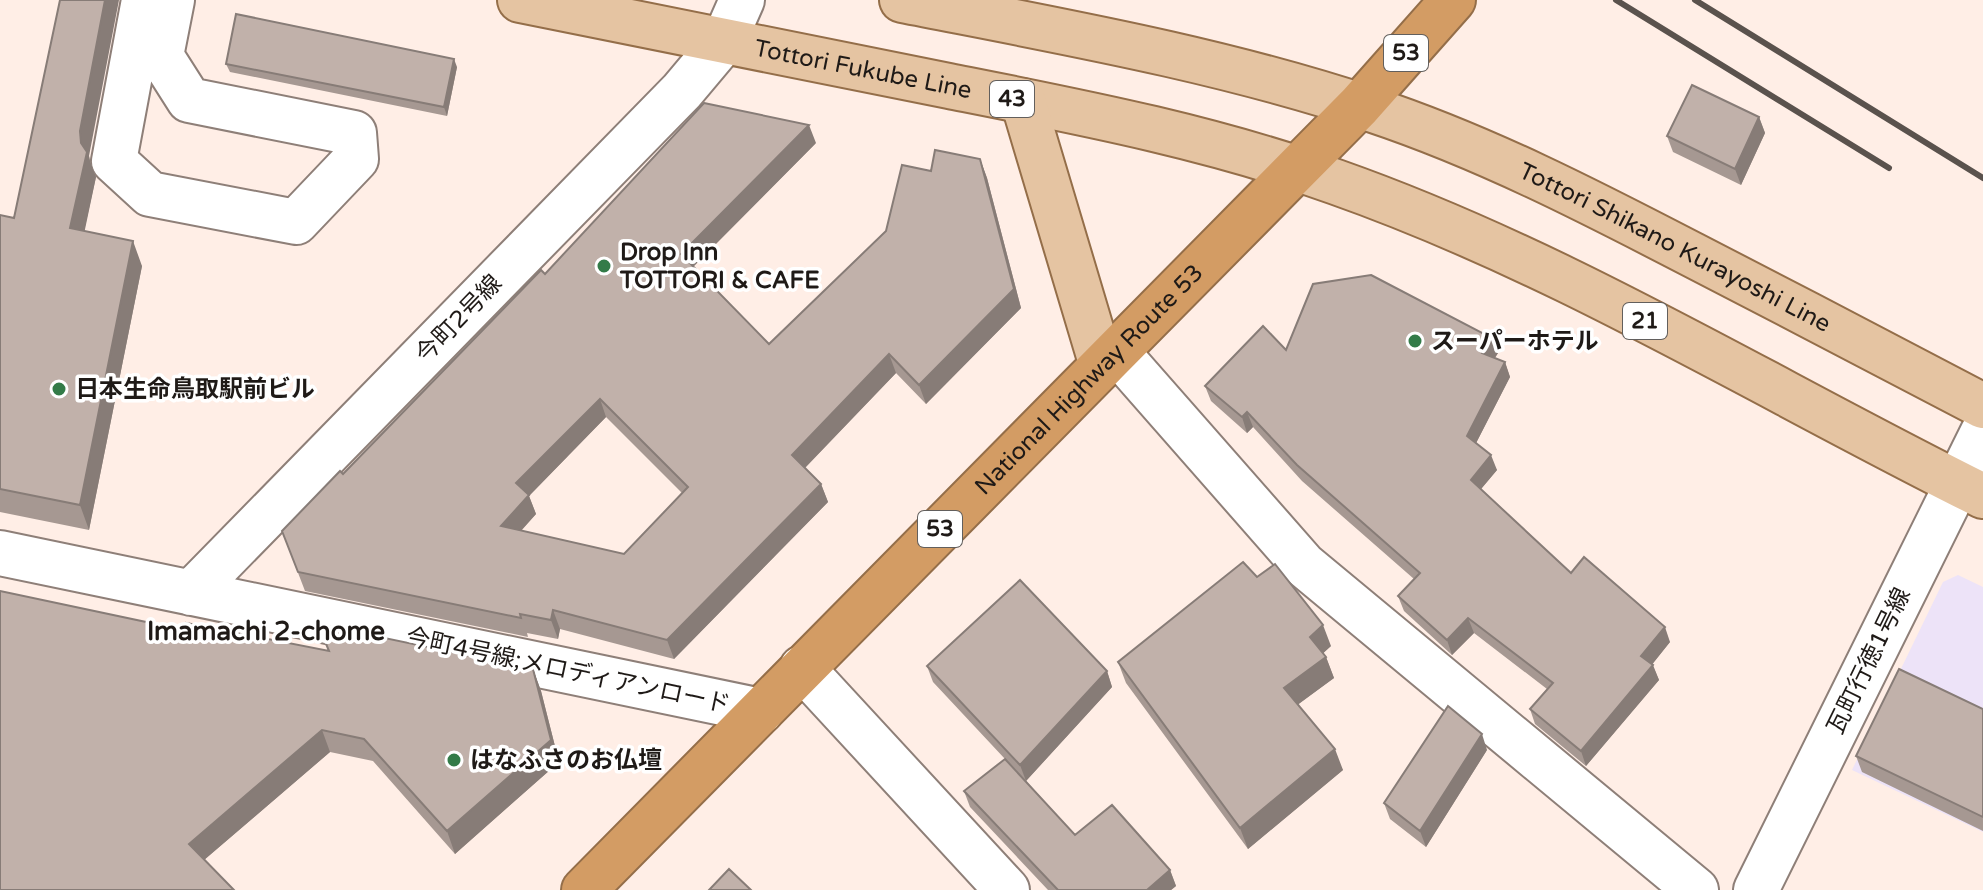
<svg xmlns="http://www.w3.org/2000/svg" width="1983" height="890" font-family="'Varela Round','Noto Sans JP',sans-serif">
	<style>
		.commercial { fill: #ede3f8 }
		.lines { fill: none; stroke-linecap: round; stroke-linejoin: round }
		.minor-casing { stroke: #8e7f78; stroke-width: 48 }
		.major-casing { stroke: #946e49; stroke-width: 48 }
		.highway-casing { stroke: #946e49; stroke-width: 48 }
		.minor { stroke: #fff; stroke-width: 44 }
		.major { stroke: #e5c4a2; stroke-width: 44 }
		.highway { stroke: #d39c64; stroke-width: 44 }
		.rail { stroke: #5a524d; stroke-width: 6 }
		.wall { fill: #a69892; fill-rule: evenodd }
		.shaded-wall { fill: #877c77 }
		.building { fill: #c1b1aa; stroke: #877c77; stroke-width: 2; fill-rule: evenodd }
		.poi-dot { fill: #337b48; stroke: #fff; stroke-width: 3 }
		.labels { text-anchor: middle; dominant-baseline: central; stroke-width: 7; stroke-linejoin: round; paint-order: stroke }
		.shield { fill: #fff; stroke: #625f5d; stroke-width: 2 }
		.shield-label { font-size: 22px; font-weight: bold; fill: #1f1a17 }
		.street-label { font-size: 24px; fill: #1f1a17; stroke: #fff }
		.poi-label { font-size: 24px; font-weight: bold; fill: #1f1a17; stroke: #fff; text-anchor: start }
		.neighbourhood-label { font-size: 26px; font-weight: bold; fill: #1f1a17; stroke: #fff }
	</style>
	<rect width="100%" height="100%" fill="#ffeee6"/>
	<path class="commercial" d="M1958,575L1983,587V832L1852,770L1943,582Z"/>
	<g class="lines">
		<g class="minor-casing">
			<path id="minor" d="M144,0L114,161L150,194L296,222L356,159L354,133L189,100L161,56L172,0
				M1116,351L1304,565L1696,890
				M0,553L761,711
				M191,593L682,91L724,41L742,0
				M802,668L1007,890
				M1756,890L1983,432"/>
		</g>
		<g class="major-casing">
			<g id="major">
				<path id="s1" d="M520,0C663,29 806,58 949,86C1080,112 1211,137 1336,182C1563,262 1769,390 1983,496"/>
				<path id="s2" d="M902,0C1060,31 1220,59 1373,110C1484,147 1589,201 1693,255C1790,305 1886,355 1983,406"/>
				<path d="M1023,101L1102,366"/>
			</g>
		</g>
		<g class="highway-casing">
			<g id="highway">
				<path id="s3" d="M584,890L1359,106L1453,0"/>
			</g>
		</g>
		<use href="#minor" class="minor"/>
		<use href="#major" class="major"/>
		<use href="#highway" class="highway"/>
		<path class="rail" d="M1616,0L1889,168
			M1695,0L1983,178"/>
	</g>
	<path class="wall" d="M226,64L457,67L447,116L230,72Z
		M1759,117L1765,133L1741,185L1673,152L1667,136Z
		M816,143L693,267L769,344L886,231L931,171L980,159L987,178L1021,308L926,404L896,373L805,468L821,484L828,502L674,659L560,629L558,639L527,633L528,637L305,591L282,531L343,474L545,274ZM606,417L682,493L624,554L521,531L536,514L529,496Z
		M89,156L90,161L96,177L84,231L142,266L89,530L0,512V215L14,218Z
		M1492,338L1498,353L1495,358L1505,362L1510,377L1476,443L1497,470L1481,489L1571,573L1670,642L1652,664L1659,680L1586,766L1535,724L1530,709L1547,689L1474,633L1452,655L1404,611L1398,596L1414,579L1302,481L1253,427L1247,433L1211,401L1205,386L1286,350Z
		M184,630L328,651L533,669L541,691L559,762L455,854L373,761L330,752L204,860L0,890Z
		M1331,646L1323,653L1326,657L1334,678L1298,704L1343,770L1248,849L1126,683L1118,662Z
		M927,666L1107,671L1112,687L1026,781L1075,835L1170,870L1176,886L1171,890H1048L970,807L964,791L1005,759L933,682Z
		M1983,709V831L1862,772L1856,756Z
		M1487,750L1426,847L1390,819L1384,803Z"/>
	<path class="shaded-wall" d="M105,0H119L89,156L90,161L96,177L80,253L70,228L80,131Z
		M454,59L457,67L447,116L444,107Z
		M1759,117L1765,133L1741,185L1735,169Z
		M809,125L816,143L688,272L681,254Z
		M980,159L987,178L1021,308L926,404L919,385Z
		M133,241L142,266L89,530L80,505Z
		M1492,338L1498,353L1488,368L1482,353Z
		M889,354L896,373L799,474L792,455Z
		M1505,362L1510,377L1472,451L1467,436Z
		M600,399L606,417L529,496L536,514L508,545L501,526L516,483Z
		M1247,412L1253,427L1247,433L1242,417Z
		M1491,455L1497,470L1476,495L1471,480Z
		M821,484L828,502L674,659L667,640Z
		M553,610L560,629L558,639L551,620Z
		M1468,618L1474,633L1452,655L1447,640Z
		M1323,625L1331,646L1318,658L1310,637Z
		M1665,627L1670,642L1647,671L1641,656Z
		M1326,657L1334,678L1292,709L1284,688Z
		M1653,665L1659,680L1586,766L1581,751Z
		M533,669L541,691L559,762L455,854L447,831Z
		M1107,671L1112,687L1026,781L1020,765Z
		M322,730L330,752L197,866L189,844Z
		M1482,734L1487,750L1426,847L1420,831Z
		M1335,749L1343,770L1248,849L1240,828Z
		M1170,870L1176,886L1171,890H1147Z"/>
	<path class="building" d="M60,0H105L80,131L81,143L87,152L70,228L133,241L80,505L0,489V215L14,218Z
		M236,14L454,59L444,107L226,64Z
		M1692,85L1759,117L1735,169L1667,136Z
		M704,103L809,125L681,254L769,344L886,231L902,165L931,171L935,150L980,159L1014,289L919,385L889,354L792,455L821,484L667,640L553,610L551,620L520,614L521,618L298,572L282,531L340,471L343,474L541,270L545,274ZM600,399L688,487L624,554L501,526L529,495L516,483Z
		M1371,275L1492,338L1482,353L1505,362L1467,436L1491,455L1471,480L1571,573L1584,557L1665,627L1641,656L1653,665L1581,751L1530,709L1553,683L1468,618L1447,640L1398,596L1420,573L1297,465L1247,412L1242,417L1205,386L1263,326L1286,350L1313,284Z
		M1243,562L1257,577L1275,564L1323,625L1310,637L1326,657L1284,688L1335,749L1240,828L1118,662Z
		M1020,580L1107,671L1020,765L927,666Z
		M0,591L184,630L186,623L329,651L318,624L533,669L551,740L447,831L364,739L322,730L189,844L234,890H0Z
		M1899,669L1983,709V817L1856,756Z
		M1448,706L1482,734L1420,831L1384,803Z
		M1005,759L1075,835L1112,805L1170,870L1147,890H1058L964,791Z
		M729,869L751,890H709Z"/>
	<g class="poi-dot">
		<circle cx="604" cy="266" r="8"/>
		<circle cx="1415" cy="341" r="8"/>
		<circle cx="59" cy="389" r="8"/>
		<circle cx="454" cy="760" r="8"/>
	</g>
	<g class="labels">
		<g class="shield">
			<rect x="1384" y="35" width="44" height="36" rx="6"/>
			<rect x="990" y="81" width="44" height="36" rx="6"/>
			<rect x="1623" y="303" width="44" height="36" rx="6"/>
			<rect x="918" y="511" width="44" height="36" rx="6"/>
		</g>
		<g class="shield-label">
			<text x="1406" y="53">53</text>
			<text x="1012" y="99">43</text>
			<text x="1645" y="321">21</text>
			<text x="940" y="529">53</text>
		</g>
		<g class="street-label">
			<text stroke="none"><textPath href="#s1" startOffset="350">Tottori Fukube Line</textPath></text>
			<text stroke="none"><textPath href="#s2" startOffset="816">Tottori Shikano Kurayoshi Line</textPath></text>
			<text transform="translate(459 319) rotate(-46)">今町2号線</text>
			<text stroke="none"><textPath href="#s3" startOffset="718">National Highway Route 53</textPath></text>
			<text transform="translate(1869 661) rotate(-64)">瓦町行徳1号線</text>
			<text transform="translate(568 671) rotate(12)">今町4号線;メロディアンロード</text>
		</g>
		<g class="poi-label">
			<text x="620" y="252">Drop Inn<tspan x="620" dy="28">TOTTORI &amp; CAFE</tspan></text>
			<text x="1431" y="341">スーパーホテル</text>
			<text x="75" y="389">日本生命鳥取駅前ビル</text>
			<text x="470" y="760">はなふさのお仏壇</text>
		</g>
		<g class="neighbourhood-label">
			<text x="266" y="631">Imamachi 2-chome</text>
		</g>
	</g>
</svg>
